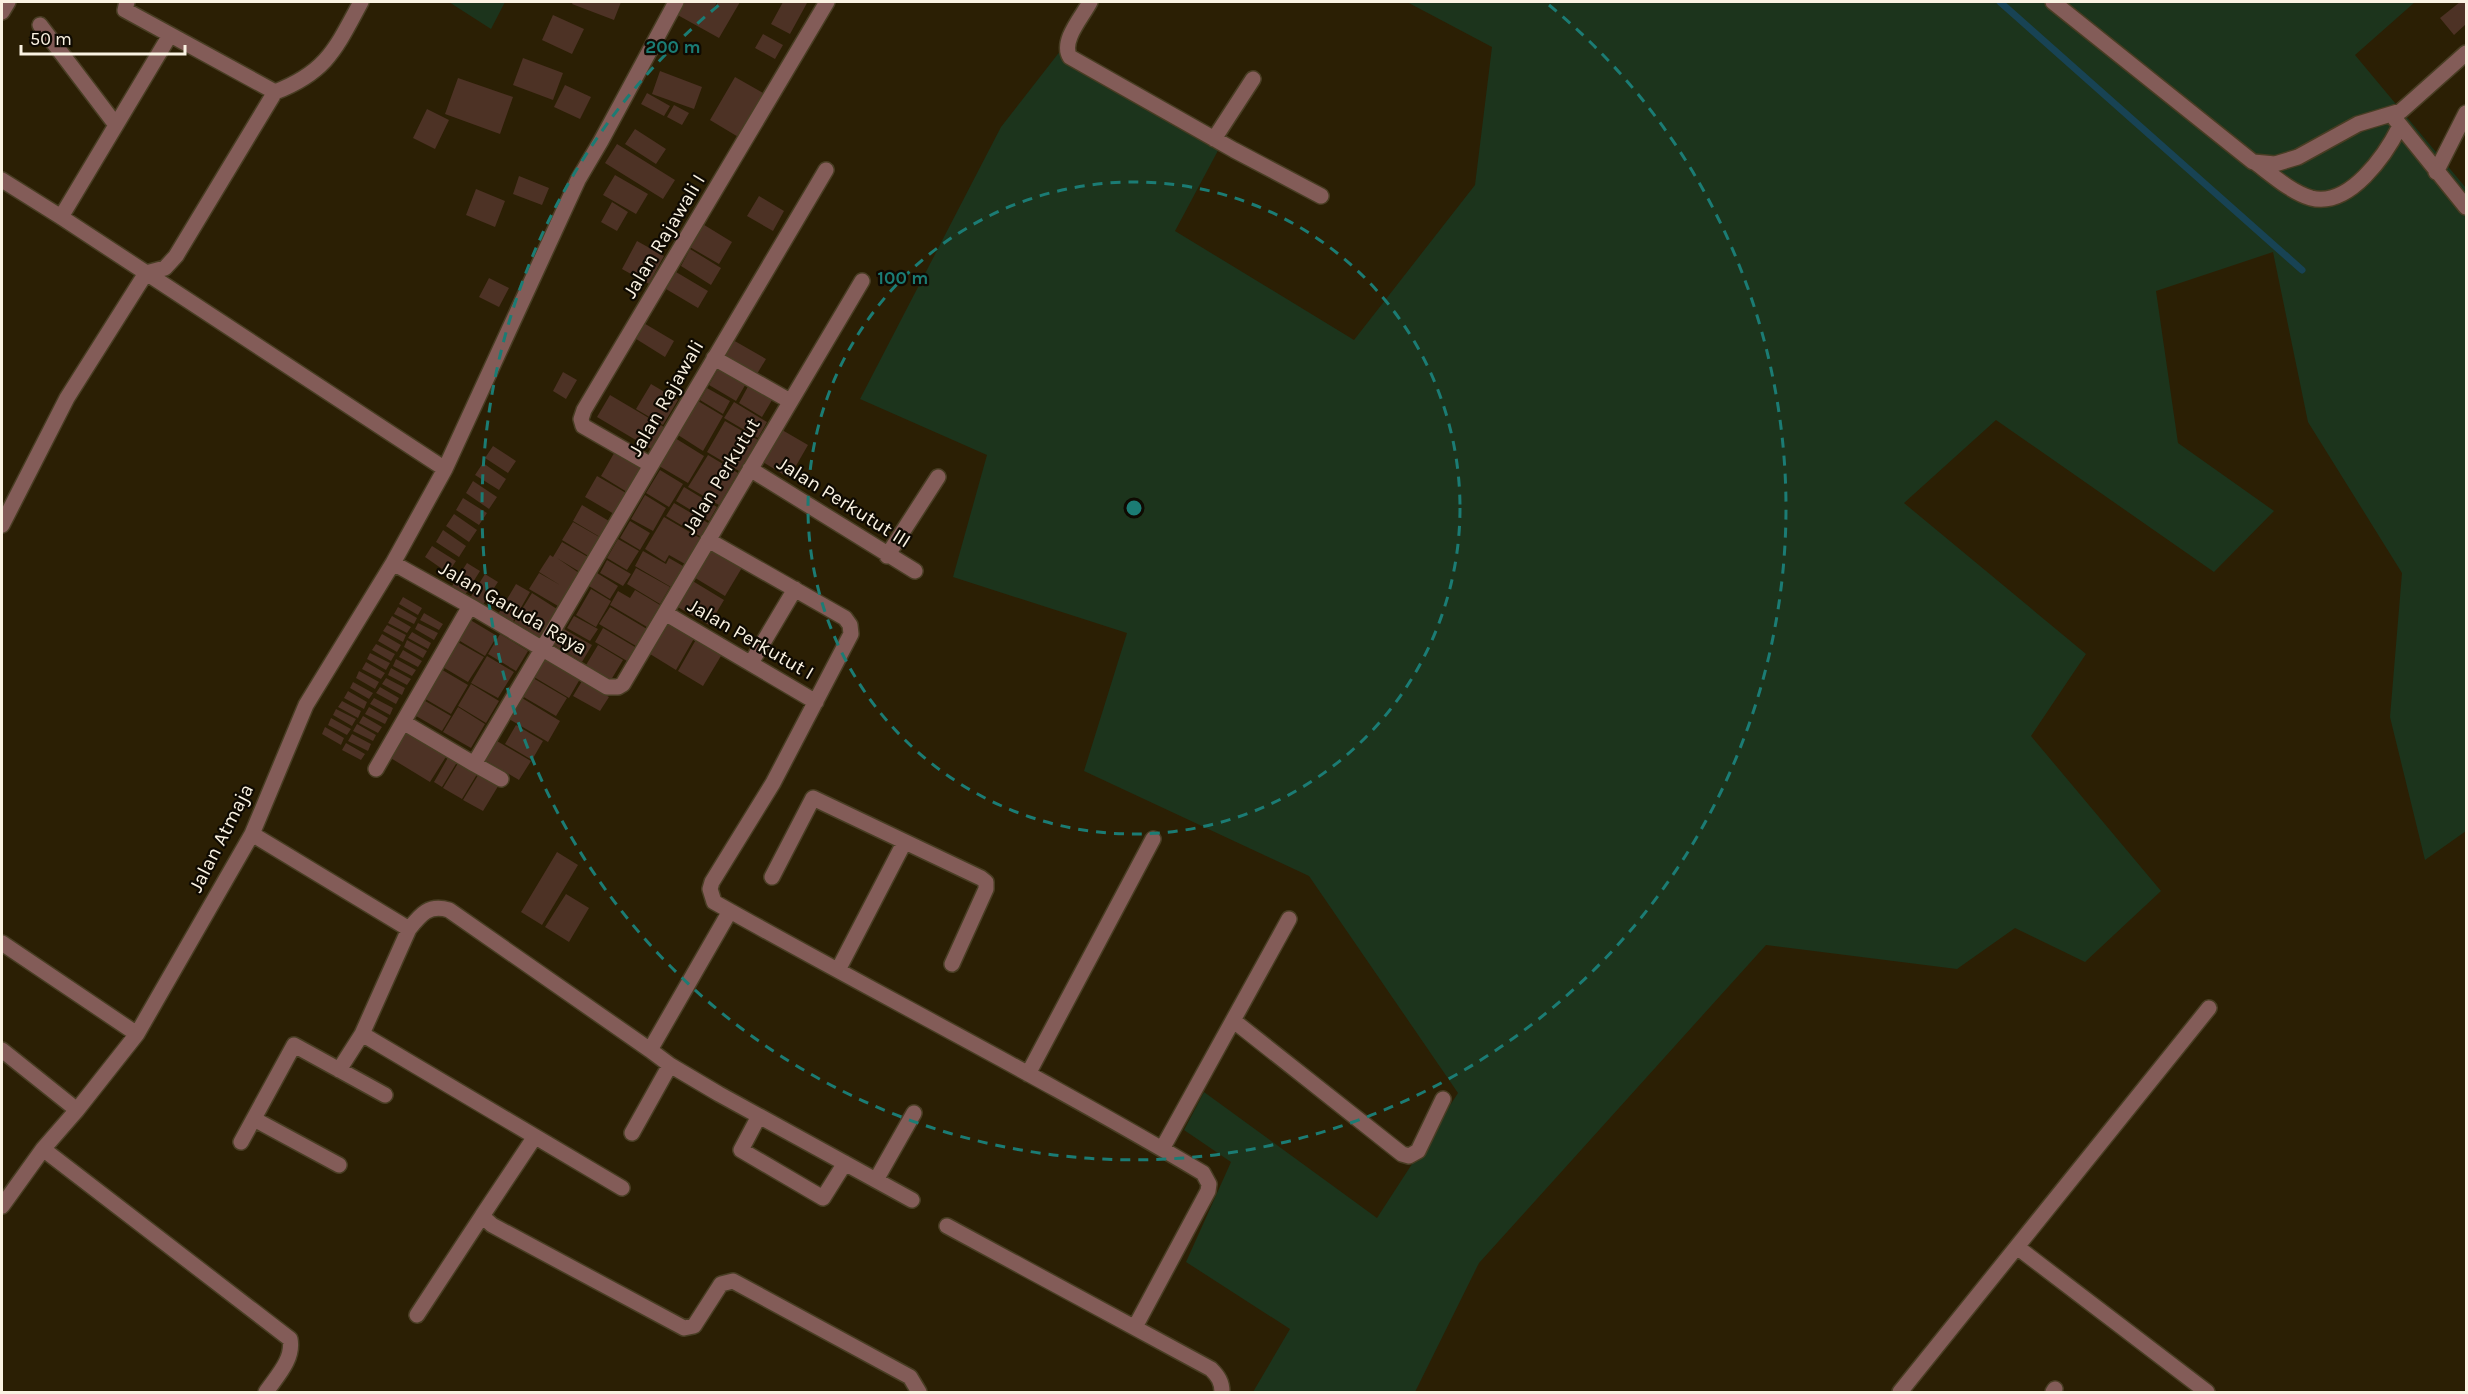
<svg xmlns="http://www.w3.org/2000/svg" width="2468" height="1394" font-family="Karla,sans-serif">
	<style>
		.green { fill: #1c341c }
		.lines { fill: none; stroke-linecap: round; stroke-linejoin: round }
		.stream { stroke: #184354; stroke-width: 7 }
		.building { fill: #4d3225 }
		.minor-casing { stroke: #483d23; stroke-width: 18 }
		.minor { stroke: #835c58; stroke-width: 15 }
		.ring { fill: none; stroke: #1b7c74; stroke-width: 3; stroke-dasharray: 10 8 }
		.labels { text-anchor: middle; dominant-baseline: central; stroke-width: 4.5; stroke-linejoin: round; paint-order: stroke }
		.street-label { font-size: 20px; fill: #faf2e2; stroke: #0f0a02 }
		.centre { fill: #1b7c74; stroke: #0f0a02; stroke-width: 3 }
		.ring-label { font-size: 18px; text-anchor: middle; font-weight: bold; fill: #1b7c74; stroke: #0f0a02; stroke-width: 4.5; stroke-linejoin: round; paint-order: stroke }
	</style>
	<rect width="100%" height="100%" fill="#2b1f04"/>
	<path class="green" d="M449,2H505L491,29Z
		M1407,2H2415L2355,55L2466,188V831L2425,860L2390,717L2402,573L2308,422L2273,252L2156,291L2178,443L2274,511L2214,572L1996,420L1904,503L2086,654L2031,736L2161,891L2085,962L2015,928L1957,969L1766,945L1479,1263L1415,1392H1253L1290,1329L1186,1262L1231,1162L1184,1130L1204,1092L1377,1218L1458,1093L1309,876L1084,771L1127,633L953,577L987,455L860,399L1001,127L1061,50L1222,143L1175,231L1354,340L1475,185L1492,47Z"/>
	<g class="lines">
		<path class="stream" d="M2000,2L2302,270"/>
	</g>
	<path class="building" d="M573,2H621L614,20L572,4Z
		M681,2H717L714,8L718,2H740L719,38L674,13Z
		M783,2L807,3L790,34L771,24Z
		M2460,2H2466V24L2454,35L2440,18Z
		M553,15L584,29L572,54L542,40Z
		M763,34L783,45L775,59L755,48Z
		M523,58L563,73L553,100L513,85Z
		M660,71L702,87L694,109L652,94Z
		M735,77L765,94L740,138L710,120Z
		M458,78L513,97L500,134L445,114Z
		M565,85L591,97L580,119L554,107Z
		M647,93L670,106L664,116L641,104Z
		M674,105L689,113L682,125L667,117Z
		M427,109L449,120L435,149L413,138Z
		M635,129L666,149L656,164L625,144Z
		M617,144L675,180L663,199L605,163Z
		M615,175L648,194L636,214L603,195Z
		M519,176L549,188L542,205L513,194Z
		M476,189L505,201L495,227L466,215Z
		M759,196L784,211L773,231L747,216Z
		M612,202L628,212L617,231L601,222Z
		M701,223L732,242L719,264L688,246Z
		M637,241L664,256L649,284L622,269Z
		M690,249L721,268L711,285L681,266Z
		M676,272L708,291L698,308L666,289Z
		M489,278L509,288L499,307L479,297Z
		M642,322L674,341L665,357L633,337Z
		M733,340L766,359L754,379L721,359Z
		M721,364L748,380L736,401L709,385Z
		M563,372L577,380L566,399L553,391Z
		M751,381L775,395L762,417L739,403Z
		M651,384L678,400L663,425L636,409Z
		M707,388L730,401L723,414L700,400Z
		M610,395L664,427L651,449L597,417Z
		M698,401L723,416L703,451L678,435Z
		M734,402L767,422L758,438L724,418Z
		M725,421L758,440L739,471L707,452Z
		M777,427L808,445L789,478L758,459Z
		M675,438L704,456L688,483L659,466Z
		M493,446L516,461L508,473L485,458Z
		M617,448L644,464L627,492L601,476Z
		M708,455L738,473L719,505L688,487Z
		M483,463L506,479L499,490L475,475Z
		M660,470L683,484L669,507L646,493Z
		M597,476L626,493L614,514L585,497Z
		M473,481L497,497L489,509L466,493Z
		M684,487L717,507L709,521L676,501Z
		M645,495L666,508L653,531L631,519Z
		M463,498L487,513L479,525L456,510Z
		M674,503L710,524L703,538L666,516Z
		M582,505L609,521L600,537L573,521Z
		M454,514L477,530L469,542L446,526Z
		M664,517L700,538L685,564L669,555L665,562L645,549Z
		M630,521L650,533L640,550L620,538Z
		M573,522L601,538L590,557L562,540Z
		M443,530L466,546L459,557L436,542Z
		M618,539L639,551L627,570L607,558Z
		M562,542L588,557L580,572L557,558L579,573L558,606L529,589L539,573L560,585L539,572L550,555L553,557Z
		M432,546L456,561L448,573L425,557Z
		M710,546L743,566L725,596L692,576Z
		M643,551L666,564L669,558L683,566L671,587L635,566Z
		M607,560L631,574L623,586L600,573Z
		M467,563L480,571L465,595L452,586Z
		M636,568L670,587L660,604L627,584Z
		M597,573L618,586L610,599L589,586Z
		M485,574L498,582L482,606L470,598Z
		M691,580L724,600L709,625L676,606Z
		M516,584L530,592L511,625L497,616Z
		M591,589L611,601L596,627L576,615Z
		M635,590L660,605L647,627L610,605L618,591L630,598Z
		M532,593L557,609L540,638L514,622Z
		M403,597L422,608L418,615L399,604Z
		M398,607L417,618L414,624L394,614Z
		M610,607L647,629L636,646L599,624Z
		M424,613L443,624L439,630L420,620Z
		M392,616L411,627L407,633L388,623Z
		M574,616L598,629L590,641L567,628Z
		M467,618L497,636L485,656L455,638Z
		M671,620L696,635L676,670L650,654Z
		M418,623L438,633L434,640L415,629Z
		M387,625L406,635L403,642L383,631Z
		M603,628L635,647L627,661L595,642Z
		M564,629L592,645L582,662L554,645Z
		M412,632L431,643L428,649L408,638Z
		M382,634L401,645L397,652L378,641Z
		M500,634L528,651L516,671L488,654Z
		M698,636L724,651L703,686L678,671Z
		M407,640L427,651L423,658L404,647Z
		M456,641L484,657L468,682L441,666Z
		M376,644L395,654L391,661L372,650Z
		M598,645L623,660L611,680L586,665Z
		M403,650L422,661L418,667L399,657Z
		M370,653L390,663L386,670L367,659Z
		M487,656L514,672L498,698L471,683Z
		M545,658L580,679L569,698L534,677Z
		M396,659L416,670L412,676L393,666Z
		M366,662L385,673L381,679L362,669Z
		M391,668L411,679L407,685L388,675Z
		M439,668L468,685L451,714L422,697Z
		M359,671L379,682L375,689L356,678Z
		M386,678L405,688L402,695L382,684Z
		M533,678L567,698L556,716L522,696Z
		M582,681L609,697L600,711L573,696Z
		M353,682L373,693L369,699L350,688Z
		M471,684L499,701L486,723L458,706Z
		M380,687L399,698L396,704L376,693Z
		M348,691L367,702L364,709L344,698Z
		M374,698L393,708L390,715L370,704Z
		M420,698L451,716L442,731L411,713Z
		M522,698L560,721L548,742L509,719Z
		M342,701L361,711L358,718L338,707Z
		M369,707L388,718L385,724L365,714Z
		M458,707L485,724L471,748L443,732Z
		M336,709L356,719L352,726L333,715Z
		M363,716L382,727L378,733L359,723Z
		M331,718L351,729L347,735L328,725Z
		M357,724L376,735L373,741L353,731Z
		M516,725L543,741L532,760L505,744Z
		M325,727L344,738L341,745L322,734Z
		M407,727L449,752L430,782L389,757Z
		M352,734L371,744L368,751L348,741Z
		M497,741L531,761L519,780L485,760Z
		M346,743L365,754L361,760L342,750Z
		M450,754L459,759L442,787L434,782Z
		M460,760L479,771L462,799L443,788Z
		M480,772L500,783L483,811L463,800Z
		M557,852L578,865L542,925L521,912Z
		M566,894L589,908L569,942L545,927Z"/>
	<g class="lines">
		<g class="minor-casing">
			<path id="minor" d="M127,2L125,10L275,92
				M1090,2C1083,16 1060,41 1070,57L1234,150L1321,196
				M2053,2L2253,162L2275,164L2298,157L2358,124L2401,111L2466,53
				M2,12L8,2
				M40,25L116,125
				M2395,119L2466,207
				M1214,139L1253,79
				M2256,163C2272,175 2291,192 2311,198C2350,208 2386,154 2400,126
				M2436,172L2466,113
				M2,180L61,217L445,469
				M61,217L170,35
				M714,358L790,401
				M651,465L583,426L581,419L584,410L827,2
				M750,469L915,571
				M2,525L67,398L146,273L165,268L176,256L275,92C327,72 336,48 361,2
				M708,540L845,618L850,625L851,634L773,783L712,882L710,889L714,902L730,911
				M887,556L938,477
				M393,563L470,606L607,687H618L623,684L862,281
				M665,613L816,702
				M751,663L795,589
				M403,722L474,764L826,170
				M474,764L501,779
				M376,769L470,606
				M252,834L409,929L362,1034L622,1188
				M772,877L813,798L981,878L986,882V889L952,964
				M409,929C421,914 429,904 449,910L650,1050L730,911C887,999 1048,1081 1203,1173L1209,1184L1208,1191L1135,1327
				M2,943L137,1034
				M838,970L904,843
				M1234,1021L1402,1154L1409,1156L1418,1151L1443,1099
				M2,1050L77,1110
				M650,1050L670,1065L719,1094L912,1200
				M339,1070L362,1034
				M1028,1074L1153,839
				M759,1116L741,1150L823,1198L845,1163
				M254,1119L339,1165
				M632,1133L670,1065
				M534,1138L482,1216L492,1225L684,1328L694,1326L721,1284L733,1281L910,1377L919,1392
				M241,1142L294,1045L385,1095
				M43,1149L290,1339C294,1359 277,1376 266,1392
				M1162,1149L1289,919
				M876,1180L914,1113
				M2,1206L43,1149L77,1110L137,1034L252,834L306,705L393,563L445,469L578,180L601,141L676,2
				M947,1226L1211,1369C1218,1376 1222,1382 1222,1392
				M2017,1247L2207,1392
				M417,1315L482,1216
				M1900,1392L2209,1008
				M2053,1392L2055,1389"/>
		</g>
		<use href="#minor" class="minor"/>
	</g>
	<g class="ring">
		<circle cx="1134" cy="508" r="326"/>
		<path d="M1549 5A652 652 0 1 1 719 5"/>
	</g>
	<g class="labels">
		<g class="street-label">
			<text transform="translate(664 236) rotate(-59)">Jalan Rajawali I</text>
			<text transform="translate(666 398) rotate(-60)">Jalan Rajawali</text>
			<text transform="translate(721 476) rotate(-59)">Jalan Perkutut</text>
			<text transform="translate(844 502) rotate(32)">Jalan Perkutut III</text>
			<text transform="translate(513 608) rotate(30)">Jalan Garuda Raya</text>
			<text transform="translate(751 639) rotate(30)">Jalan Perkutut I</text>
			<text transform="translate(221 838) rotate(-63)">Jalan Atmaja</text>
		</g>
	</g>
	<circle cx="1134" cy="508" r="9" class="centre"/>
	<g class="ring-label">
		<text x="673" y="53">200 m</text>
		<text x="903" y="284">100 m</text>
	</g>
	<rect width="2468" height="1394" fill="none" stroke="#faf2e2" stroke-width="6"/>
	<path d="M21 45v9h164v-9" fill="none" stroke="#faf2e2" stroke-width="3"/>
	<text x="30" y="45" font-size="18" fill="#faf2e2" stroke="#0f0a02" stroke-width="4.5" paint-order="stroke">50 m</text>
</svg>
